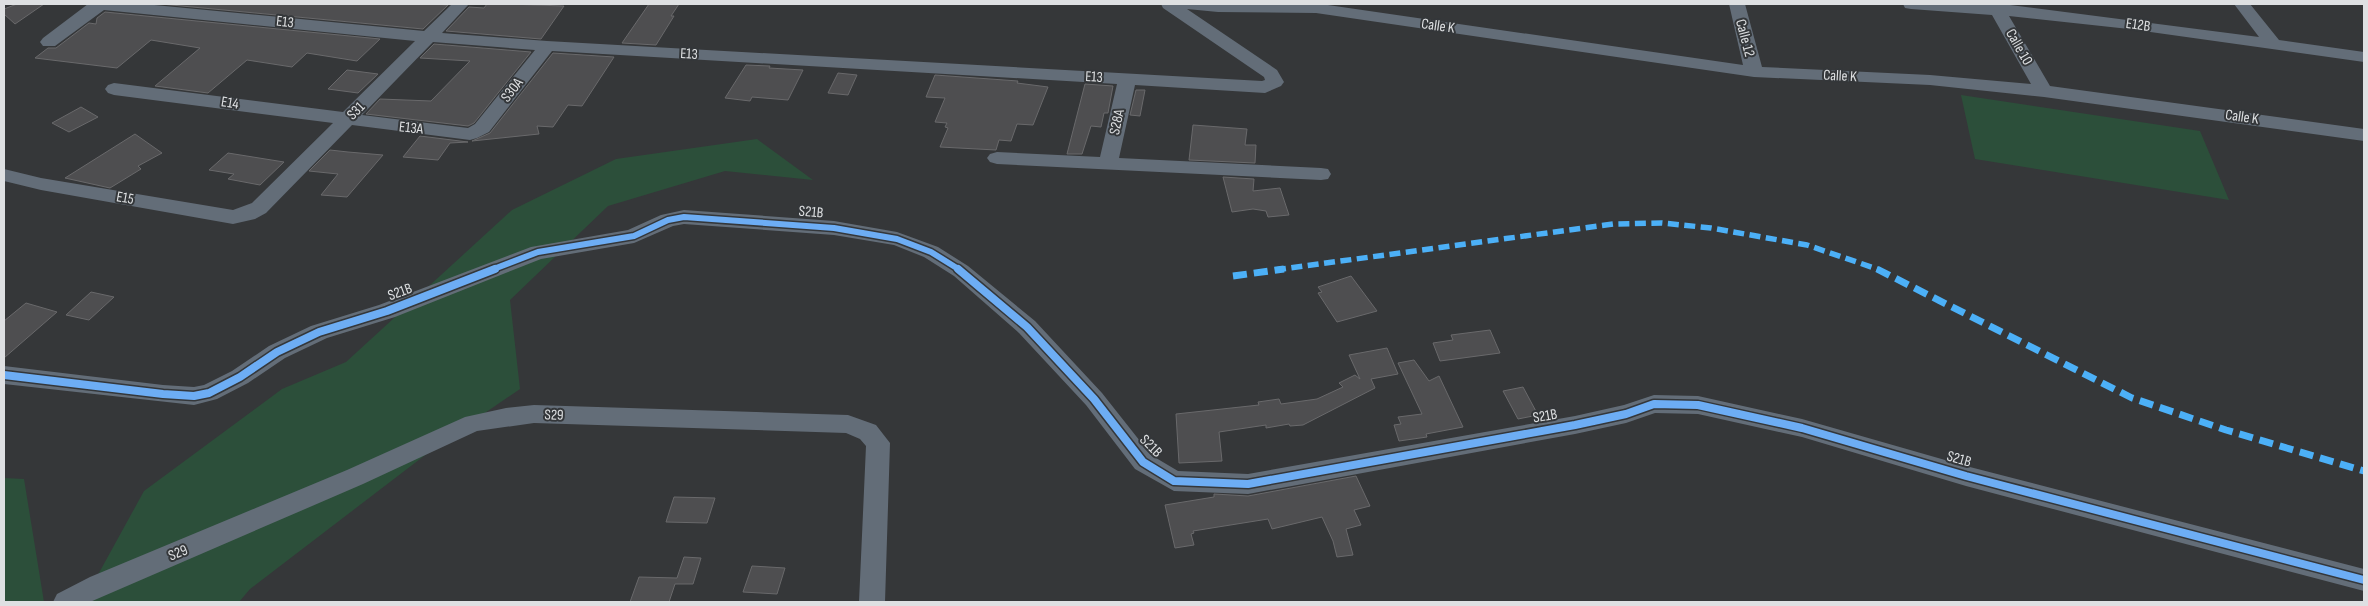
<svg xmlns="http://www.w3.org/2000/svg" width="2368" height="606" font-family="'Sofia Sans Condensed',sans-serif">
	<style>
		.green { fill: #2c4f3a }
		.building { fill: #4e4e50; stroke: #69696b }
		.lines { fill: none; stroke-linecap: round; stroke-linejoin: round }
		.street { fill: #636d78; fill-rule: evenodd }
		.quiet-far1 { stroke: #4cb0f7; stroke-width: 5.5; stroke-dasharray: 11 5.5; stroke-linecap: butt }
		.quiet { stroke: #4cb0f7; stroke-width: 7; stroke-dasharray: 14 7; stroke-linecap: butt }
		.cycleway-far1-casing { stroke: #34373a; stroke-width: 9 }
		.cycleway-casing { stroke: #34373a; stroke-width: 11 }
		.cycleway-far1 { stroke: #6dadf4; stroke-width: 6 }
		.cycleway { stroke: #6dadf4; stroke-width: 8 }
		.labels { text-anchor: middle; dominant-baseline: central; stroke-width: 4; stroke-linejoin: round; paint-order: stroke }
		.street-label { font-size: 15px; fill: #dee0e2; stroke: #34373a }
	</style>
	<rect width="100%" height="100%" fill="#353739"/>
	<path class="green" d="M1961,95L2200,131L2229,200L1975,159Z
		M757,139L813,180L725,171L608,206L510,300L520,389L441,443L250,589L239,602H83L144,491L282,389L346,362L512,210L616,159Z
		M4,478L24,479L44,602H4Z"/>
	<path class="building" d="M17,4H44L15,24L4,14V9Z
		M161,4H434L448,5L423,29Z
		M487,4H508L564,6L541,39L446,31L469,7L484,8Z
		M649,4H679L671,16H674L656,45L622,43Z
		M105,12L380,39L357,61L307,53L292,67L247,60L208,93L155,86L200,48L151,40L117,68L35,58L48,48H56L89,23L96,24L97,18Z
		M434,44L531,52L474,123L468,126L366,114L380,99L431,101L470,61L420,58Z
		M553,53L614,57L582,106L568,105L553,127L537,126L539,134L472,141L490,133Z
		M746,65L770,66L769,68L803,70L788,100L752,97L750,101L725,98Z
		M347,70L378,74L358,93L328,89Z
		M838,73L857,75L848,95L828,93Z
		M935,75L1018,81L1017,83L1048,87L1033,125L1017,124L1011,141L999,140L996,150L940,147L948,128L945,127L947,123L935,122L945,98L926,97Z
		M1085,84L1113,86L1108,113H1104L1101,127L1091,126L1082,154H1067Z
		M1136,90H1145L1140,116L1130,115Z
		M81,107L98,117L69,132L52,123Z
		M1193,125L1247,129L1245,145H1256L1255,163L1189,160Z
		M135,134L162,153L138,166L141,169L110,188L65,178Z
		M420,136L468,142L450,143L438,160L403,157Z
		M330,150L348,152L383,155L347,197L321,195L338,174L309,171Z
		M228,153L284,162L260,185L228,179L234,174L209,170Z
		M1223,177L1254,179L1253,191L1280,188L1289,215L1268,217L1266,211L1253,209L1232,212Z
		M1351,276L1377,311L1337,322L1318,293L1322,292L1318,287Z
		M91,292L114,297L89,320L66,315Z
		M26,303L57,312L4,358V321Z
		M1490,330L1500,353L1440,361L1433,343L1453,340L1451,335Z
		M1387,348L1398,374L1371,379L1375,388L1303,425L1290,426L1289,424L1266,428V425L1219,432L1222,461L1179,463L1176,414L1259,405L1258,402L1279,399L1281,404L1317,399L1343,387L1339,383L1355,375L1360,379L1349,355Z
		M1414,360L1429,381L1439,376L1463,427L1426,434L1427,437L1399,441L1394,425L1401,424L1398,417L1422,414L1398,363Z
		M1523,387L1538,415L1518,419L1503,391Z
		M1356,476L1370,506L1354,510L1361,525L1346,529L1353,555L1337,557L1333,541L1322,517L1272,529L1268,519L1193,531L1194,533L1191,534L1194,545L1175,548L1165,505L1214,497V494L1248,496Z
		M674,497L715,498L707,523L666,522Z
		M684,557L701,558L693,584H675L669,602H630L639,577L677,578Z
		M752,566L785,568L777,594L743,592Z"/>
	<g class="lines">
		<path class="street" d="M88,4H144L424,31L452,4H469L442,33L547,41L1262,81L1265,80L1264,77L1163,8L1161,4H1321L1743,65L1729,4H1745L1762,67L1930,75L2031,84L1992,15L1911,9L1905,8L1903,4H2002L2259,37L2234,4H2250L2279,40L2364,52V62L2129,29L2009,16L2050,86L2364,129V141L2044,97L1930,85L1754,77L1316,13L1218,12L1187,9L1277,70L1284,82L1281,86L1265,93L1135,85L1119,158L1321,168L1328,169L1331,174L1328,179L1321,180L997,164L990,162L987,158L990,154L997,152L1100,157L1117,84L552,51L489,132L477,138L470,140L352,125L266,213L255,219L233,224L41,190L4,181V169L41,178L233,210L252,203L333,123L114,95L108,93L105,89L108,85L114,83L343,112L415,41L104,10L55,46H43L40,42L43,38ZM433,42L535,50L475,124L468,128L362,115Z
			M684,210L834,221L897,232L938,247L968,266L1035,321L1102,393L1151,455L1178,471L1248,474L1575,416L1624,405L1654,395L1698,396L1802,419L1966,466L2364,569V591L1966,486L1802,437L1698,414L1655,413L1626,423L1575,434L1248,494L1174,491L1135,469L1086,405L1019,333L954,276L924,257L894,245L834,235L684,224L673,226L634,243L541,259L395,317L327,338L285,358L248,383L217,399L194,405L4,384V366L163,385L194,387L204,385L232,371L269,346L311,326L379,305L531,247L628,230L661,215Z
			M534,405L848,415L876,425L890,443L885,602H859L866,446L860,439L846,433L534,423L477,431L363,484L90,602H53L57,594L90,577L347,470L465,417L506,408Z"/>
		<path class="quiet-far1" d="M1275,270L1613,224L1662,223L1711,228L1807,245L1880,270"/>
		<path class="quiet" d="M1877,269L2132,398L2226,430L2364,471
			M1233,276L1284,269"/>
		<g class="cycleway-far1-casing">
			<path id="cycleway-far1" d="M491,270L538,252L634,236L668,220L684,217L834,228L897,239L931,252L960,270"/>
		</g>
		<g class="cycleway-casing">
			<path id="cycleway" d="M958,269L1027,327L1094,399L1143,462L1174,481L1248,484L1575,425L1626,414L1654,404L1698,405L1802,428L1966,476L2364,580
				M4,375L163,394L194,396L209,393L240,377L277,352L319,332L387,311L495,269"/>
		</g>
		<use href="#cycleway-far1" class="cycleway-far1"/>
		<use href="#cycleway" class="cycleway"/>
	</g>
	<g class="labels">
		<g class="street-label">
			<text transform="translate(285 22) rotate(6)">E13</text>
			<text transform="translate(2138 25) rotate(8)">E12B</text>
			<text transform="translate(1438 26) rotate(8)">Calle K</text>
			<text transform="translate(1745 38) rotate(75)">Calle 12</text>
			<text transform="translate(2019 47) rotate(60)">Calle 10</text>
			<text transform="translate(689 54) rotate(3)">E13</text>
			<text transform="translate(1840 76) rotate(3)">Calle K</text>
			<text transform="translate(1094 77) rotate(3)">E13</text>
			<text transform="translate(512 90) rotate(-52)">S30A</text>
			<text transform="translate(230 103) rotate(9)">E14</text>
			<text transform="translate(356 111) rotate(-45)">S31</text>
			<text transform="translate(2242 117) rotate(8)">Calle K</text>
			<text transform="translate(1117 122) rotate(-78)">S28A</text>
			<text transform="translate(411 128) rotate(6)">E13A</text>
			<text transform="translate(125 198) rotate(10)">E15</text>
			<text transform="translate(811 212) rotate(5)">S21B</text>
			<text transform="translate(400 292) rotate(-20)">S21B</text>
			<text transform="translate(554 415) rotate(2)">S29</text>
			<text transform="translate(1545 416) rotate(-10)">S21B</text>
			<text transform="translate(1151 446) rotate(45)">S21B</text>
			<text transform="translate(1959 459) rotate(16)">S21B</text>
			<text transform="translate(178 553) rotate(-22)">S29</text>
		</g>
	</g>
	<rect width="2368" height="606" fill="none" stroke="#dee0e2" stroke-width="10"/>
</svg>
